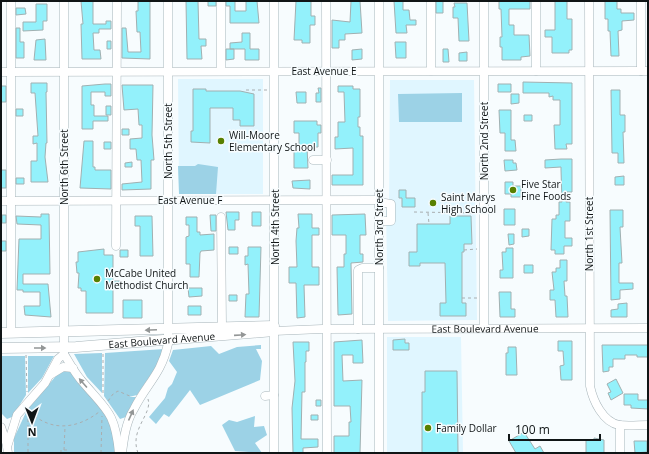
<svg xmlns="http://www.w3.org/2000/svg" width="649" height="454" font-family="'Open Sans',sans-serif">
	<style>
		.built { fill: #e0f6ff }
		.green { fill: #9cd2e6 }
		.building { fill: #93f1fb; stroke: #a1b0b1 }
		.lines { fill: none; stroke-linecap: round; stroke-linejoin: round }
		.minor-casing { stroke: #a8b5ba; stroke-width: 9 }
		.major-casing { stroke: #a8b5ba; stroke-width: 11 }
		.path { stroke: #a9aeb0; stroke-width: 1; stroke-dasharray: 3 3; stroke-linecap: butt }
		.minor { stroke: #fff; stroke-width: 8 }
		.major { stroke: #fff; stroke-width: 10 }
		.oneway { fill: #939696 }
		.poi-dot { fill: #588000; stroke: #f7fcfe; stroke-width: 1.5 }
		.labels { text-anchor: middle; dominant-baseline: central; stroke-width: 3; stroke-linejoin: round; paint-order: stroke }
		.street-label { font-size: 10px; fill: #101516; stroke: #f7fcfe }
		.poi-label { font-size: 10px; fill: #101516; stroke: #f7fcfe; text-anchor: start }
	</style>
	<rect width="100%" height="100%" fill="#f7fcfe"/>
	<path class="built" d="M178,79H263V194H179Z
		M390,80H474L477,320L388,321L386,210H389Z
		M387,337H461L463,453H387Z"/>
	<path class="green" d="M462,93V122H399L398,94Z
		M198,164L218,167L216,194H179L178,166H195Z
		M261,345V349H256L262,361L260,380L200,405L190,390L169,417L164,414L156,424L149,417L165,398L168,388L172,384L177,372L169,361L173,350L211,346L219,354L237,347Z
		M164,349L160,361L137,395L129,397H136L126,417L120,419L104,396L105,353Z
		M102,353V393L87,377L74,354Z
		M1,356H25L26,395L12,417L7,419L1,413Z
		M28,356H54L42,378L28,393Z
		M61,370L70,371C85,388 107,408 112,431C114,438 114,446 115,453H14V438L27,410Z
		M255,416L254,427L264,426L267,435L255,443L262,453L235,451L222,425L229,420L237,422Z"/>
	<path class="building" d="M81,1H93V24H106V21H111V29H99V33H93L94,50H100L101,59H82L81,24H83Z
		M140,1H150V59L122,58V28H126L128,52H141L140,32H137L136,11H138V2Z
		M186,1H198L199,39H206V46H201L202,59H187Z
		M208,1H216V6H208Z
		M226,1H235V11H246V1H257L259,23H230V6H226Z
		M296,1H311V16H315V25H310V43H302V40H294Z
		M351,1H360L362,33L345,34V40H339V48H332V20L350,22Z
		M394,1H403V10H409L410,20H416V25H406L407,33H396Z
		M436,1H443V13H436Z
		M499,1H530V9H509V25H514V35H529L530,56L521,57V60H502V47H500V37H502L501,9H499Z
		M555,1H567V19H572V50H569V53H552V37H545V30H555Z
		M605,1H617V9H621V13H634V20L622,21V30L618,31L619,56H611L610,31H608V19H605Z
		M454,3H467L469,41H459L458,18H453V7H455Z
		M36,4H47V21H43V30L23,31V22H36Z
		M16,8H25L26,14L16,15Z
		M16,28H20V42H24V58H16Z
		M242,33H250V49H259V60H245V49H230V43L242,42Z
		M45,39L46,60H34L36,40Z
		M107,41H111V49H107Z
		M395,42H406V58H396Z
		M226,49H234V59L226,60Z
		M362,49V59L352,60V50Z
		M443,49H448L449,62H443Z
		M467,52V61H459V53Z
		M523,82L572,83V144H566L567,149H555L554,125H560V100H553V96L549,97V93H523Z
		M31,83H47V92H46L47,143H46L45,157L48,182H31V161H37V143L33,144V136H38L35,93H31Z
		M105,84H111V96H105V92H91V105H94V116H108V121H93V129H82V86Z
		M498,84H511V92H498Z
		M122,85H153L152,135L154,160H151V189L122,190V184L142,182L141,160H137L136,149H130V139L142,138V125H139L138,109L124,110Z
		M1,86H6V102H1Z
		M338,86H353V89H360V117H358V127H360V136H363V185H332V175H353V148L335,149V137H338V122H345L344,92H338Z
		M318,88H321V102H316V93H319Z
		M193,89H206V91H240L254,94V126H240V120H233V108H210V143L191,142V131H193Z
		M611,90H620V115H625V132H623L624,163H618V153H612Z
		M296,92H306V103H297Z
		M511,94H519V103L511,104Z
		M106,106H111V115H106Z
		M16,109H23V116H16Z
		M499,110H511V140H515L516,151H505V133H500Z
		M524,115H532V121H524Z
		M294,121H317V125H321V133H318V147H307L308,168H294V151L299,150V133H294Z
		M122,129H129V135H122Z
		M84,141H93V167H95V170H111V189L80,188Z
		M104,142H111V149H104Z
		M561,159H572V192H566V202H570V221H565V238H572V246H564V254H555V250H551L552,219H556V215H559V202H562L561,170V167L545,168V160Z
		M504,160H513V163H516L517,170L505,171Z
		M132,162V167H125V163Z
		M1,170H6V188H1Z
		M624,176V185H615V177Z
		M16,178H24V184H16Z
		M310,180V189L293,188L292,181Z
		M505,182H513V186H521V197H511V194H505Z
		M399,190H406V198H415V207H402V198H399Z
		M504,209H515V225H504Z
		M610,210H623V227H620L622,263H619V283H633V289L620,290V299L611,300Z
		M226,212H239V220H235V230H228Z
		M252,212H261V226H252Z
		M41,214H49L50,274H23V284H48L51,317L25,315L24,306H40V292H23V290H17L19,239H41V225L17,224L16,216L41,217Z
		M298,214H312V228H319V235H312V267H319V285H304L305,317L297,318L296,283H289V267H297L296,241L297,228H299Z
		M365,214L366,235H360V254H363V262L351,263L352,314L338,315L337,267H344V254H346V235H332V215Z
		M2,215H6V223H2Z
		M210,215H216V231H211Z
		M135,216H152L153,256H140V226H135Z
		M450,216H471L472,244H464V252H462V303H466V316H440V303H446L445,263H420V266H409V252H417V224H450Z
		M186,217H197V232H200V235L214,234V250L201,251L200,253L199,277H190V264H186V237L189,236V225H186Z
		M522,229H529V236L522,237Z
		M508,234H514V244L509,245Z
		M1,241H6V251H1Z
		M229,247H238V254H229Z
		M248,247H261L259,317H245L246,294H249L248,264L245,265V256H248Z
		M506,248H513V278H500V270H503L502,252H506Z
		M104,249V255H113V281H121V287L113,288V313H86V291H81V288H78L79,273H77L76,262H78V252Z
		M120,250H128V257H120Z
		M560,260H567V281H564L565,296H567L568,317H556L555,300H550V290H554L552,272H556V268H560Z
		M524,265H533V273H524Z
		M188,288H202V296L189,297Z
		M499,292H511V309H515V317H500Z
		M229,295H237V301H229Z
		M123,300H142V318H123Z
		M627,303V317H611V310L618,309V304Z
		M188,306H201V315H188Z
		M405,339V343H409V350H393V340Z
		M362,340L363,363H353V355H342L343,381L362,380L360,453H334V436H349V422H351L350,406H334V342Z
		M558,341H572V380H561L560,366L564,365L563,351H558Z
		M293,342H309V351H306V362H305V392H302L301,439H318V447L303,448V453H293L292,408L295,381Z
		M602,345H648V357H637V355H625V359H613V367H609V371L603,372Z
		M508,347H516L517,375H506V353H508Z
		M425,371H457L458,453H422V392H425Z
		M616,379L623,393L611,400L608,393L611,392L607,384Z
		M624,394H638V400H648V409L631,408V405H624Z
		M316,400H321V406H316Z
		M311,415H318V420H311Z
		M524,432L535,449L540,446L544,453H516L509,441Z
		M594,438L604,440V453H586V440H594Z
		M634,441H647V452L635,453Z"/>
	<g class="lines">
		<g class="minor-casing">
			<g id="minor">
				<path d="M11,1V333"/>
				<path d="M64,1V354C69,362 74,372 81,380C106,410 115,411 119,453"/>
				<path d="M221,1V71"/>
				<path d="M274,1V453"/>
				<path d="M326,1L327,453"/>
				<path d="M379,1V453"/>
				<path d="M431,1V71"/>
				<path d="M484,1V328"/>
				<path d="M589,1L590,386C593,401 603,422 619,425C628,426 639,425 648,425"/>
				<path d="M536,71V1"/>
				<path d="M641,71V1"/>
				<path d="M1,72L648,71"/>
				<path d="M313,160H327"/>
				<path d="M1,201L379,200"/>
				<path d="M379,202L391,204V221H379"/>
				<path d="M221,217L222,327"/>
				<path d="M116,246L117,1"/>
				<path d="M358,329V270L362,268H379"/>
				<path id="s1" d="M274,331L322,329L648,328"/>
				<path d="M50,375L63,367L73,368"/>
				<path d="M265,396L274,395"/>
				<path d="M620,425V453"/>
				<path d="M1,427L7,445"/>
				<path d="M8,453L7,447L17,415L45,383L58,359L64,354"/>
				<path d="M122,453C124,437 126,422 134,409C147,383 161,375 168,344V1"/>
			</g>
		</g>
		<g class="major-casing">
			<g id="major">
				<path d="M1,333L274,326"/>
				<path id="s2" d="M1,348L76,347L274,331"/>
			</g>
		</g>
		<path class="path" d="M246,90H267
			M414,212L477,213
			M428,213L429,224
			M464,250L477,249
			M462,298H477
			M26,355L27,392
			M103,393V353
			M108,401L113,394L118,391L132,397
			M30,412C51,432 77,429 99,412
			M28,413V453
			M64,450L65,427
			M61,453V450H67V453
			M101,453L102,416
			M138,453C129,429 153,414 148,399"/>
		<use href="#minor" class="minor"/>
		<use href="#major" class="major"/>
	</g>
	<defs><path id="oneway-solid" d="M-6-.8H1V-3.2L6.5 0L1 3.2V.8H-6Z"/></defs>
	<g class="oneway">
		<use href="#oneway-solid" transform="translate(151 330) rotate(178)"/>
		<use href="#oneway-solid" transform="translate(240 335) rotate(-4)"/>
		<use href="#oneway-solid" transform="translate(40 348)"/>
		<use href="#oneway-solid" transform="translate(83 383) rotate(-131)"/>
		<use href="#oneway-solid" transform="translate(131 415) rotate(-66)"/>
	</g>
	<g class="poi-dot">
		<circle cx="221" cy="141" r="4"/>
		<circle cx="513" cy="190" r="4"/>
		<circle cx="433" cy="203" r="4"/>
		<circle cx="97" cy="279" r="4"/>
		<circle cx="428" cy="428" r="4"/>
	</g>
	<g class="labels">
		<g class="street-label">
			<text x="324" y="71">East Avenue E</text>
			<text transform="translate(168 141) rotate(-90)">North 5th Street</text>
			<text transform="translate(484 141) rotate(-90)">North 2nd Street</text>
			<text transform="translate(64 167) rotate(-90)">North 6th Street</text>
			<text x="190" y="200">East Avenue F</text>
			<text transform="translate(275 227) rotate(-90)">North 4th Street</text>
			<text transform="translate(379 227) rotate(-90)">North 3rd Street</text>
			<text transform="translate(589 234) rotate(-90)">North 1st Street</text>
			<text stroke="none"><textPath href="#s1" startOffset="211">East Boulevard Avenue</textPath></text>
			<text stroke="none"><textPath href="#s2" startOffset="161">East Boulevard Avenue</textPath></text>
		</g>
		<g class="poi-label">
			<text x="229" y="135">Will-Moore<tspan x="229" dy="12">Elementary School</tspan></text>
			<text x="521" y="184">Five Star<tspan x="521" dy="12">Fine Foods</tspan></text>
			<text x="441" y="197">Saint Marys<tspan x="441" dy="12">High School</tspan></text>
			<text x="105" y="273">McCabe United<tspan x="105" dy="12">Methodist Church</tspan></text>
			<text x="436" y="428">Family Dollar</text>
		</g>
	</g>
	<rect width="649" height="454" fill="none" stroke="#101516" stroke-width="4"/>
	<g transform="translate(32 422) rotate(179)" stroke="#f7fcfe" stroke-width="3" paint-order="stroke">
	<path d="M0-3L7 15L0 10L-7 15Z" fill="#101516"/>
	<text y="-6" font-size="11" font-weight="bold" text-anchor="middle" fill="#101516">N</text>
	</g>
	<path d="M509 434v6h91v-6" fill="none" stroke="#101516" stroke-width="2"/>
	<text x="515" y="434" font-size="12" fill="#101516" stroke="#f7fcfe" stroke-width="3" paint-order="stroke">100 m</text>
</svg>
